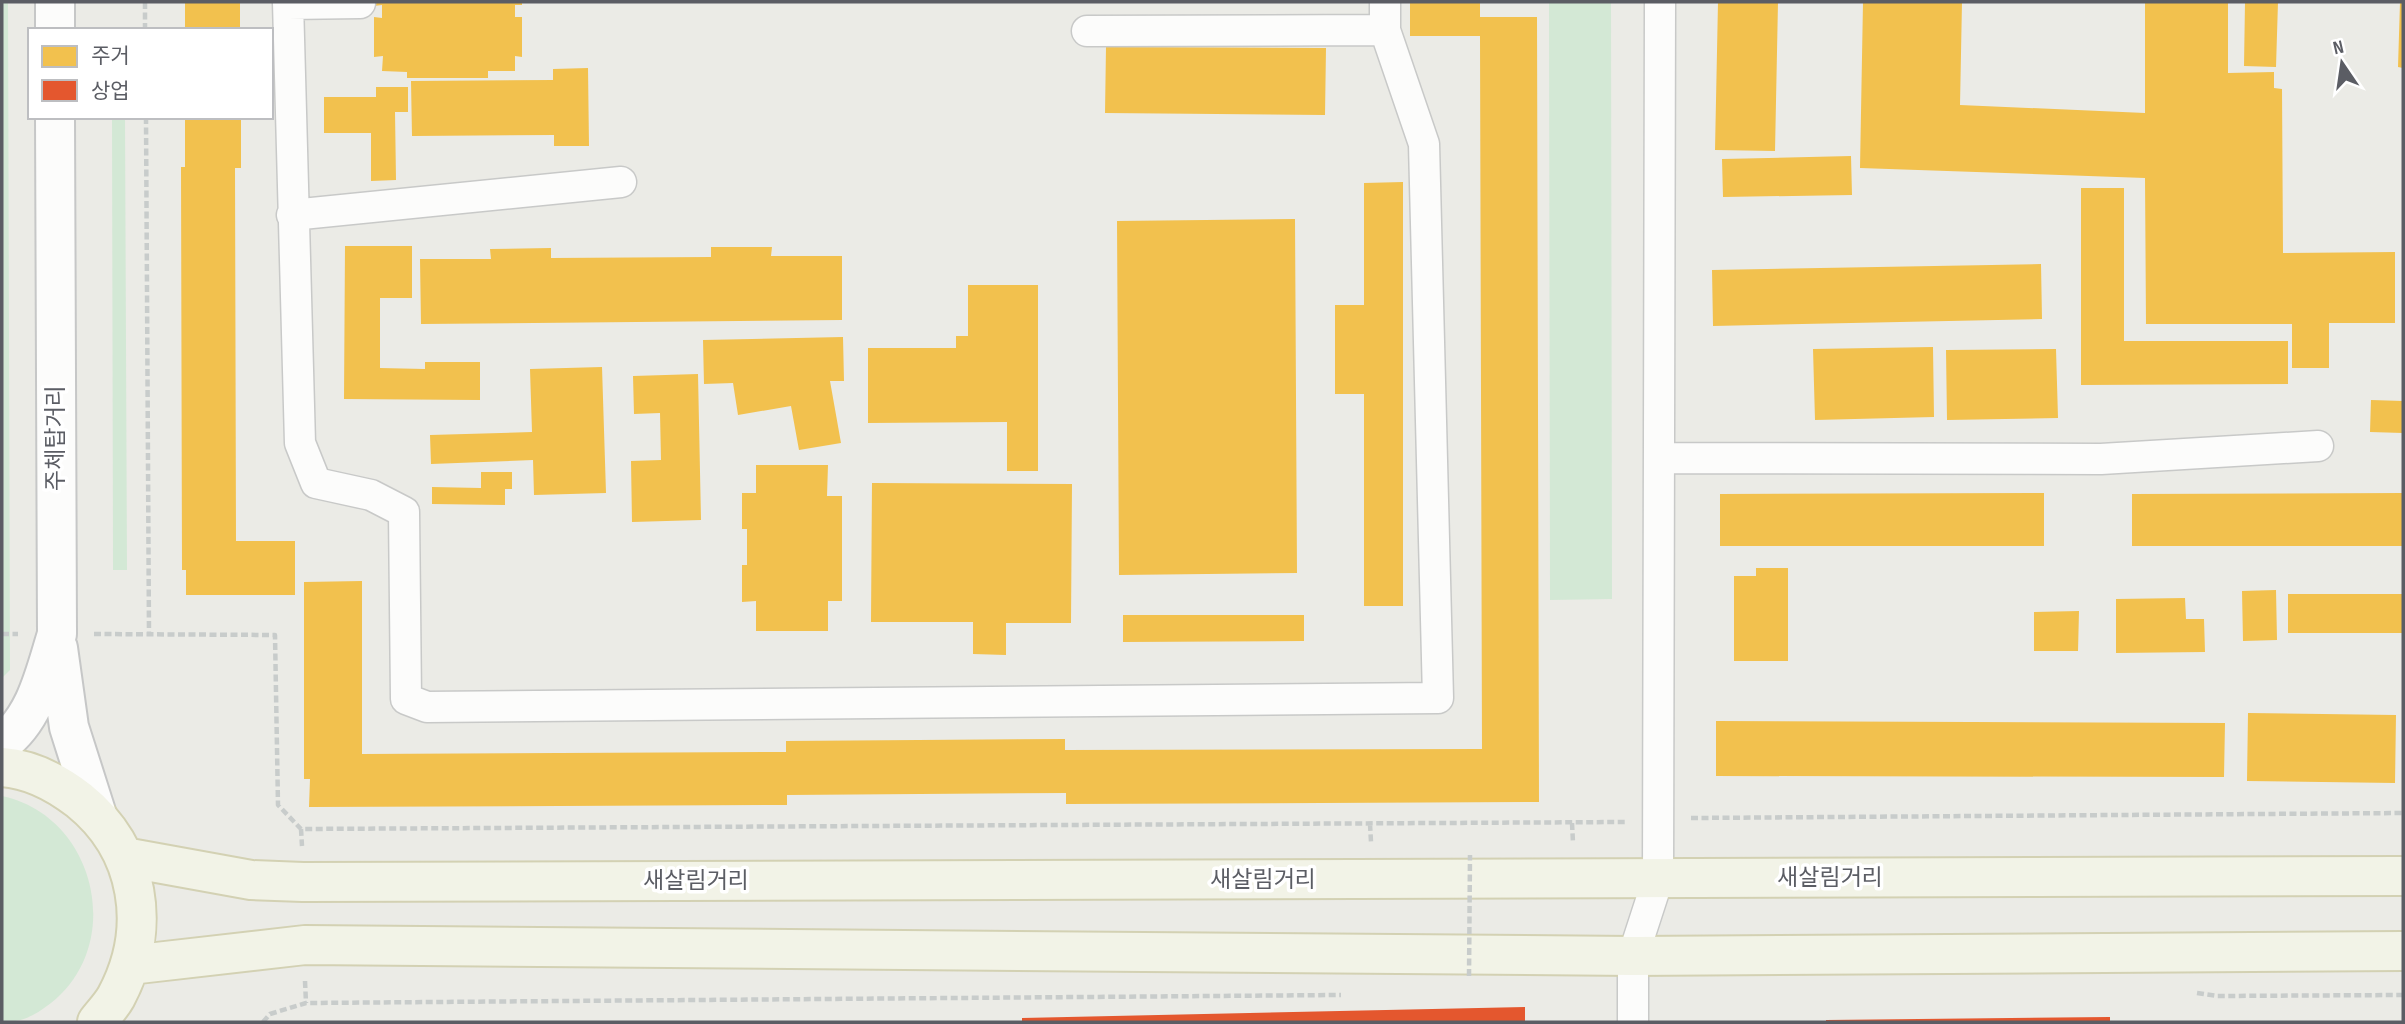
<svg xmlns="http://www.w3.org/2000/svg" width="2405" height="1024" font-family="'Sofia Sans Condensed','Noto Sans KR',sans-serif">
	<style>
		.green { fill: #d3e8d5 }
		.homes { fill: #f2c14e }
		.shops { fill: #e4572e }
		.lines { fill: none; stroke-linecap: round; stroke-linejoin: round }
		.minor-casing { stroke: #c8c9c8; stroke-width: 33 }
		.secondary-casing { stroke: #c6c7c7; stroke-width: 42 }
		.primary-casing { stroke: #d3d1b3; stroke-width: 42 }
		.path { stroke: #c8cccb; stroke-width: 4.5; stroke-dasharray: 7 3.5; stroke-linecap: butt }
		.minor { stroke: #fcfcfb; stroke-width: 30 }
		.secondary { stroke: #fcfcfb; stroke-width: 38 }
		.primary { stroke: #f2f3e7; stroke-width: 38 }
		.path-bridge { stroke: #c8cccb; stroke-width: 4.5; stroke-dasharray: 7 3.5; stroke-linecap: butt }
		.labels { text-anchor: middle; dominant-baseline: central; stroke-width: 7; stroke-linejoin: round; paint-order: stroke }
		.street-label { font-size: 23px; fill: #5b5d64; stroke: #fff }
	</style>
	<rect width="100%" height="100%" fill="#ebebe6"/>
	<path class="green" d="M2,2H8L10,670L2,678Z
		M1549,2H1611L1612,599L1550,600Z
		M112,117H125L127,570H113Z
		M2,796C96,816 126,944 51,1003C34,1016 23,1022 2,1022Z"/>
	<path class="homes" d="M185,2H240V30H185Z
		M374,2H522V5H515V17H522V57L515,56V71H488V78H407V72L382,71L383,56L374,57V17L382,18V5L374,6Z
		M1410,2H1480V17H1537L1539,802L1066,804V793L787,795V805L309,807L310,779H304V582L362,581V754L786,752V741L1065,739V750L1482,749L1480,36H1410Z
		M1718,2H1778L1775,151L1715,150Z
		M1863,2H1962L1960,105L2145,113V2H2228V73L2274,72V88L2282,89L2283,253L2395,252V323H2329V368H2292V324H2146L2145,178L1860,168Z
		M2245,2H2278L2276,67L2244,66Z
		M2400,2H2403V68L2398,67Z
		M1106,47L1326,48L1325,115L1105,113Z
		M588,68L589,146H554V135L412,136L411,81L553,80V69Z
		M376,87H408V112H395L396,180L371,181V133H324V97H376Z
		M185,117H241V168H235L236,541H295V595H186V570H182L181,167H185Z
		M1851,156L1852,195L1723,197L1722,159Z
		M1403,182V606H1364V394H1335V305H1364V183Z
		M2081,188H2124V341H2288V384L2081,385Z
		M1295,219L1297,573L1119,575L1117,221Z
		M345,246H412V298H380V368L425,369V362H480V400L344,399Z
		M711,247H772L771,256H842V320L421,324L420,259H491L490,249L551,248V258L711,257Z
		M2041,264L2042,319L1713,326L1712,270Z
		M968,285H1038V471H1007V422L868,423V348H956V336H968Z
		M843,337L844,381H830L841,443L799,450L791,406L738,415L733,383L704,384L703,340Z
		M1933,347L1934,417L1815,420L1813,349Z
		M2056,349L2058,418L1947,420L1946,350Z
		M602,367L606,493L534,495L533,460L431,464L430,435L532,432L530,369Z
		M698,374L701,520L632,522L631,461L661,460L660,413L634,414L633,376Z
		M2371,400L2403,401V433L2370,432Z
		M756,465H828L827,496H842V601H828V631H756V601L742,602V565H747V529H742V493H756Z
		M481,472H512V489H505V505L432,504V487L481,488Z
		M872,483L1072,484L1071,623H1006V655L973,654V622H871Z
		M2044,493V546H1720V494Z
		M2403,493V546H2132V494Z
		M1756,568H1788V661H1734V576H1756Z
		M2276,590L2277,640L2243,641L2242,591Z
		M2288,594H2403V633H2288Z
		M2185,598L2186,619H2204L2205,652L2116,653V599Z
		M2079,611L2078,651H2034V612Z
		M1123,615H1304V641L1123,642Z
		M2248,713L2396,715L2395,783L2247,781Z
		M1716,721L2225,723L2224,777L1716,776Z"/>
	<path class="shops" d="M1525,1007V1022H1022V1018Z
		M2110,1017V1022H1826V1020Z"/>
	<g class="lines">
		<g class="minor-casing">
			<path id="minor" d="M288,2L300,443L316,483L371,495L404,512L406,699L427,707L1438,698L1424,144L1385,30
				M288,4L360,3
				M1087,31L1385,30V2
				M292,215L621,182
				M1660,458L2101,459L2318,446
				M1633,1022V956L1658,879L1660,2"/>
		</g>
		<g class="secondary-casing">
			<path id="secondary" d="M55,2V30
				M58,648L69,727L97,815
				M2,743C36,718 45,672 57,634L55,117"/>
		</g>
		<g class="primary-casing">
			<path id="primary" d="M2,767C30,769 57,783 79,800C140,849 153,928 116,997C111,1006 103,1014 97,1022
				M124,857L251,880L303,882L2403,876
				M130,965L305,945L1633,956L2403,951"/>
		</g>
		<path class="path" d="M145,2V30
			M146,117L149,634
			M2,634H18
			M94,634L275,635L278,805L301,829L1627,822
			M1691,818L2403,813
			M1572,823L1573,843
			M1370,824L1371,842
			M301,829L302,846
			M305,981L306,1003
			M2197,993L2217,996L2403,995
			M263,1022L270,1014L306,1003L1341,995"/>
		<use href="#minor" class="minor"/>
		<use href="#secondary" class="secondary"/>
		<use href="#primary" class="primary"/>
		<path class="path-bridge" d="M1469,976L1470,855"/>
	</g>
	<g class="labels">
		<g class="street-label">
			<text transform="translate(56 438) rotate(-90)">주체탑거리</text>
			<text x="1830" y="878">새살림거리</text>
			<text x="1263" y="880">새살림거리</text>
			<text x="696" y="881">새살림거리</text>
		</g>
	</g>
	<rect width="2405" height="1024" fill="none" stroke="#5b5d64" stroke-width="7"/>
	<rect x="28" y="28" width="245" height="91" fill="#ffffff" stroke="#bdbec1" stroke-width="2"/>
	<rect x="42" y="46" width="35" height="21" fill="#f2c14e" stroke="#bdbec1" stroke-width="2"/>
	<text x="91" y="63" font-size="21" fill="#5b5d64">주거</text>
	<rect x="42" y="80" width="35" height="21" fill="#e4572e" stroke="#bdbec1" stroke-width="2"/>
	<text x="91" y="98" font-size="21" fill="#5b5d64">상업</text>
	<g transform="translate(2342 63) rotate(347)" stroke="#ffffff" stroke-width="5" paint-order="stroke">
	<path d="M0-5L12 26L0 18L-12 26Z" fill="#5b5d64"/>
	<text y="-10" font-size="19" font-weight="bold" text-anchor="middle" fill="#5b5d64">N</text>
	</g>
</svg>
